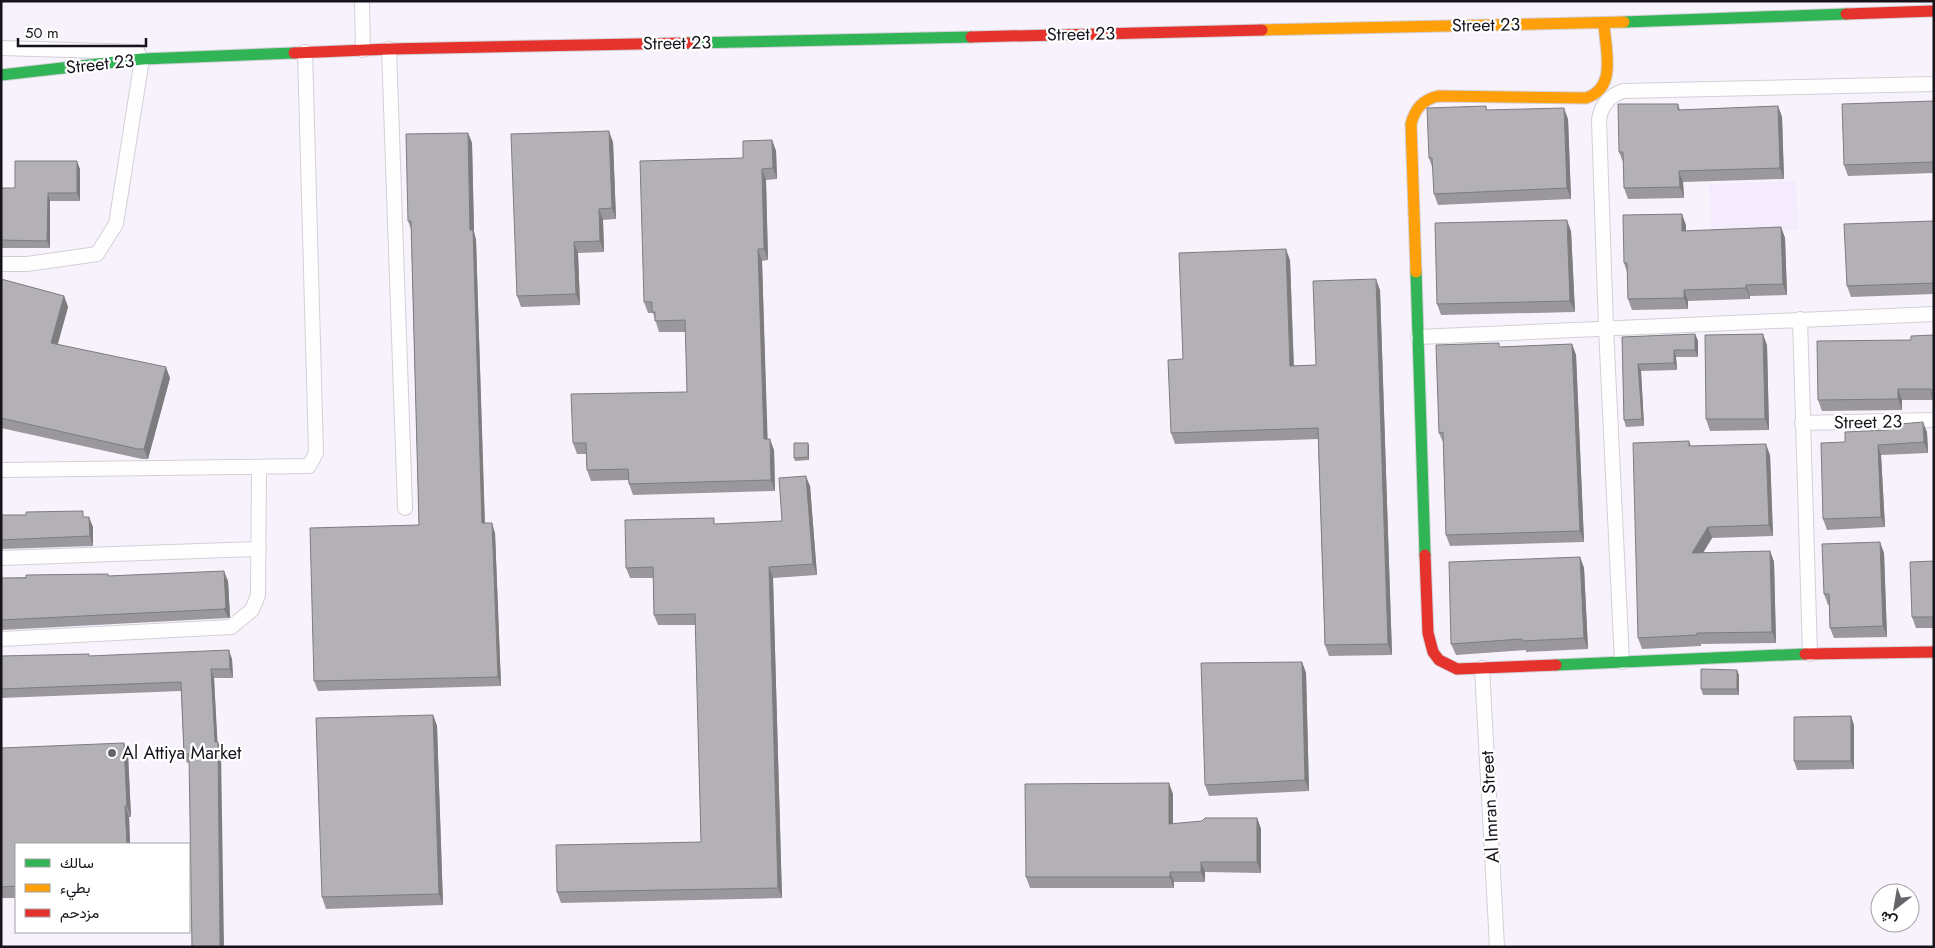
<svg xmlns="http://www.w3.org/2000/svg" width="1935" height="948" font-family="Jost,Vazirmatn,sans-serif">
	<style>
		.built { fill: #f8f2fd; fill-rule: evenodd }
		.green { fill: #f4ebfd }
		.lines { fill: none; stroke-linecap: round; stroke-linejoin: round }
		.street-casing { stroke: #d2d0d5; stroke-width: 16 }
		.fast-casing { stroke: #d2d0d5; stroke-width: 13 }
		.slow-casing { stroke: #d2d0d5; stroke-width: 13 }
		.jam-casing { stroke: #d2d0d5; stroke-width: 13 }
		.street { stroke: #fffeff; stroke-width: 14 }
		.fast { stroke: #30b455; stroke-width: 11 }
		.slow { stroke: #ff9f0a; stroke-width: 11 }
		.jam { stroke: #e5322d; stroke-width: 11 }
		.wall { fill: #9a989c }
		.shaded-wall { fill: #7d7c7f }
		.building { fill: #b3b1b5; stroke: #7d7c7f }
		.poi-dot { fill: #66646a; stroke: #fff; stroke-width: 2 }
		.labels { text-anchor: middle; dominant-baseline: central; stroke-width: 4.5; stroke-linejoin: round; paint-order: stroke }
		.street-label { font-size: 18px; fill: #16131a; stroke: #fff }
		.poi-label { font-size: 18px; fill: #16131a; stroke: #fff; text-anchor: start }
	</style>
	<rect width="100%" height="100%" fill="#fcfbfe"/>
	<path class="built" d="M1,1H1934V947H1ZM16,844H189V932H16ZM1880,893H1910V923H1880Z"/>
	<path class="green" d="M1796,181L1799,230L1711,234L1709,184Z"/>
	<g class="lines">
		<g class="street-casing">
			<path id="street" d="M362,1L363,50
				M1,48L138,52
				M389,49L405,508
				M1,264H27L97,254L116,224L142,59
				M1800,319L1810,654
				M1418,337L1934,314
				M1802,423L1934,420
				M1,470L309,466L316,453L305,52
				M1,558L259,549
				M1,639L231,627L252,610L258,595L259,467
				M1622,662L1606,328L1599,120C1601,105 1609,96 1623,91L1934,84
				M1482,668L1497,947"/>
		</g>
		<g class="fast-casing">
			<path id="fast" d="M1624,22L1846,14
				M688,43L971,37
				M1,75L142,59L294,53
				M1416,272L1425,555
				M1556,665L1805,654"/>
		</g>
		<g class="slow-casing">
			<path id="slow" d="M1262,30L1624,22
				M1416,272L1411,124C1415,109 1422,100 1438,96L1586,98C1618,88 1605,49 1604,23"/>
		</g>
		<g class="jam-casing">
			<path id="jam" d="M1846,14L1934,11
				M971,37L1262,30
				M294,53L389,49L688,43
				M1425,555L1428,633L1433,652L1439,660L1457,669L1556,665
				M1805,654L1934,652"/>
		</g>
		<use href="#street" class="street"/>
		<use href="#fast" class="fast"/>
		<use href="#slow" class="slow"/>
		<use href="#jam" class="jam"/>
	</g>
	<path class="wall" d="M1934,101V173L1848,176L1844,165Z
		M1678,104L1680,110L1778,106L1782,117L1784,179L1683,182L1684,198L1628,199L1624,188L1623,162L1619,152Z
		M1486,106L1487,110L1568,119L1571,199L1438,205L1434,194L1433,169L1429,158Z
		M468,133L472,143L474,232L476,240L485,523L495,533L501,686L318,691L314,681L419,525L411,229L408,221Z
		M772,140L776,151L777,179L766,180L768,260L762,261L767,439L774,450L775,491L633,495L629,484V480L591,481L587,470L586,454H577L573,443L687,392L686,332H659L653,313H648L644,302L743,158Z
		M613,142L616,219L603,220L604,252L578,253L580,305L521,307L517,296Z
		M80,169V201H50V248H1V188H15Z
		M1934,221V294L1851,297L1847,286Z
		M1686,225V231L1781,227L1785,238L1787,295L1750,296V299L1688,301V309L1632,310L1628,299L1627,272L1624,263Z
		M1571,231L1575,312L1441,315L1437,304Z
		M1290,260L1294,366L1316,365L1380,290L1392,655L1329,656L1325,645L1318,439L1175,444L1171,433L1183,359Z
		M1,279L64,296L68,307L58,344L170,378L148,459H142L1,428Z
		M1695,334L1698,341V357H1676L1677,370L1641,371L1644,426L1626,427L1624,420L1622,337Z
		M1934,335V402L1933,400H1902V410L1822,411L1818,400L1911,340Z
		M1572,344L1576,355L1584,542L1450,546L1446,535L1443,442L1439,433L1501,347Z
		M1767,345L1769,430L1710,431L1706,419Z
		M1927,432L1928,453L1881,455L1885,527L1827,530L1823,519L1845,442Z
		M1689,441L1691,446L1770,455L1773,536L1712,538L1703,553L1770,551L1774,562L1776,643L1701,644V646L1642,649L1638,638Z
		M809,446V460L795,461L794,458Z
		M810,486L817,575L773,578L782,898L561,903L557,892L701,842L696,625H658L654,615L653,578H630L626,568L782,521Z
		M1,515L85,517L93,527V546L1,549Z
		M1884,553L1887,637L1834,638L1830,628L1829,605H1828L1824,594Z
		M1580,557L1584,568L1588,649L1526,652V650L1456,655L1451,644Z
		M1934,561V628H1916L1912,617Z
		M108,574V576L228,581L230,617L228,618L1,630V578Z
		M1,656H90L232,659L233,678H214L217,742L221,751L187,763L184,754L181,691L1,698Z
		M1302,662L1306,673L1309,791L1209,796L1205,785Z
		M1739,675V695H1703L1701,689Z
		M433,715L437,726L443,905L326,909L322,897Z
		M1854,725V769L1797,770L1794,761Z
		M1,748L128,754L131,817H129L130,844H16V898H1Z
		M1173,794V824L1257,818L1261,829V873L1205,872V882H1174V888H1030L1026,877Z"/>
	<path class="shaded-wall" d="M1778,106L1782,117L1784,179L1780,168Z
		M1564,108L1568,119L1571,199L1567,188Z
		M609,131L613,142L616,219L612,208Z
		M468,133L472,143L474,232L476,240L485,533L482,523L470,230Z
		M772,140L776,151L777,179L773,168Z
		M77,161L80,169V201L77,193Z
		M762,169L766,180L768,260L764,249Z
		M1679,171L1683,182L1684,198L1680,187Z
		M48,193L50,201V248L47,241Z
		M599,209L603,220L604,252L600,241Z
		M1682,214L1686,225V242L1682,231Z
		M1567,220L1571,231L1575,312L1570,301Z
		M1781,227L1785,238L1787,295L1783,284Z
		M574,242L578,253L580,305L576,294Z
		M758,249L762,261L768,450L764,439Z
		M1286,249L1290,260L1294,377L1290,366Z
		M1376,279L1380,290L1392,655L1388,644Z
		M1746,285L1750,296V299L1746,288Z
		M1684,290L1688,301V309L1684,298Z
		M64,296L68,307L55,353L51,343Z
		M1695,334L1698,341V357L1695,350Z
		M1763,334L1767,345L1769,430L1765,419Z
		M1572,344L1576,355L1584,542L1580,531Z
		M1674,350L1676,357L1677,370L1674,363Z
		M1638,364L1641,371L1644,426L1642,419Z
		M166,367L170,378L148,459L144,449Z
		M1898,389L1902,400V410L1898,399Z
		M1923,422L1927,432L1928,453L1924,442Z
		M770,439L774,450L775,491L771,480Z
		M808,443L809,446V460L808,457Z
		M1766,444L1770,455L1773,536L1769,525Z
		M1878,445L1881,455L1885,527L1881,517Z
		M806,476L810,486L817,575L813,564Z
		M89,517L93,527V546L90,536Z
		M492,523L495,533L501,686L498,677Z
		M1708,527L1712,538L1696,564L1692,553Z
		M1880,542L1884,553L1887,637L1883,626Z
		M1770,551L1774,562L1776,643L1772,632Z
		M1580,557L1584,568L1588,649L1584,638Z
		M769,567L773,578L782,898L778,888Z
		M224,571L228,581L230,617L228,618L224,609Z
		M229,650L232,659L233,678L230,669Z
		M1302,662L1306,673L1309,791L1305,780Z
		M211,669L214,678L218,751L215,742Z
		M1737,670L1739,675V695L1737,689Z
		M433,715L437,726L443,905L439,894Z
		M1851,716L1854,725V769L1851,761Z
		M218,742L221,751L224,947H220Z
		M124,743L128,754L131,817L127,806Z
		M1169,783L1173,794V835L1169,824Z
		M125,806L129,817L130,844H127Z
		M1257,818L1261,829V873L1257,862Z
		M1201,862L1205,872V882L1201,872Z
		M1170,872L1174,882V888L1170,877Z"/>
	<path class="building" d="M1934,101V162L1844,165L1842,104Z
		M1618,104H1678V110L1778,106L1780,168L1679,171L1680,187L1624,188L1623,152H1619Z
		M1486,106V110L1564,108L1567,188L1434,194L1432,158H1429L1427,108Z
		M609,131L612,208L599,209L600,241L574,242L576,294L517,296L511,134Z
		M468,133L470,230H473L482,523H492L498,677L314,681L310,528L419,525L411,221H408L406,134Z
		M772,140L773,168L762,169L764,249H758L764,439H770L771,480L629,484L628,469L587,470L586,443H573L571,394L687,392L685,320L655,321V312H652V302H644L640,161L743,158V141Z
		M15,161H77V193H48L47,241L1,240V188H15Z
		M1682,214V231L1781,227L1783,284L1746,285V288L1684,290V298L1628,299L1627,263H1624L1623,215Z
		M1567,220L1570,301L1437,304L1435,223Z
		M1934,221V283L1847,286L1844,224Z
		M1286,249L1290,366L1316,365L1313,281L1376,279L1388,644L1325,645L1318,428L1171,433L1168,360L1183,359L1179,253Z
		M1,279L64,296L51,343L166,367L144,449H138L1,418Z
		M1695,334V350H1674V363L1638,364L1642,419L1624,420L1622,337Z
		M1763,334L1765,419H1706L1705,335Z
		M1934,335V396L1932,397L1931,389H1898V399L1818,400L1817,341L1911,340V336Z
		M1499,343V347L1572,344L1580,531L1446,535L1443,432L1439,433L1436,345Z
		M1923,422L1924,442L1878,445L1881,517L1823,519L1821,443L1845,442V432L1889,430V425Z
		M1689,441V446L1766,444L1769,525L1708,527L1692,553L1770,551L1772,632L1697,633V635L1638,638L1633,443Z
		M794,443H808V457L794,458Z
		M806,476L813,564L769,567L778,888L557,892L556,845L701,842L695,614L654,615L653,567L626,568L625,520L714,518V524L782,521L779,478Z
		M83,511V517H89L90,536L1,540V515H26V512Z
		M1880,542L1883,626L1830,628L1829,594H1824L1822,544Z
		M1580,557L1584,638L1522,641V639L1451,644L1449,562Z
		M1934,561V617H1912L1910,562Z
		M224,571L226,607L224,609L1,620V578H26V575L108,574V576Z
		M229,650L230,669H211L215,742H218L220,947H192L189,754H184L181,682L1,689V656L89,654V656Z
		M1302,662L1305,780L1205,785L1201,663Z
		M1701,669L1737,670V689H1701Z
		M433,715L439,894L322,897L316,718Z
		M1851,716V761H1794V717Z
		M124,743L127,806H125L127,844H16V886L1,887V748Z
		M1169,783V824L1202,821L1205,818H1257V862H1201V872H1170V877H1026L1025,784Z"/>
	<circle class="poi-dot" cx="112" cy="753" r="5"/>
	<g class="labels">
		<g class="street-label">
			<text transform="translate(1486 25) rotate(-1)">Street 23</text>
			<text transform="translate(1081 34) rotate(-1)">Street 23</text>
			<text transform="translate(677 43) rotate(-1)">Street 23</text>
			<text transform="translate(100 64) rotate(-6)">Street 23</text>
			<text transform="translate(1868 422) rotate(-1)">Street 23</text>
			<text transform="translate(1490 807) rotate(-93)">Al Imran Street</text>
		</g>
		<g class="poi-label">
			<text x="122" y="753">Al Attiya Market</text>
		</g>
	</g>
	<rect width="1935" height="948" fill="none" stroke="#16131a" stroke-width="5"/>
	<rect x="15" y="843" width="175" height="90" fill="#ffffff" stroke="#a2a1a3"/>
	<rect x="25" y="859" width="25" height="8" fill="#30b455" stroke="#a2a1a3"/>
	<text x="60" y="868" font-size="15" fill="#16131a">سالك</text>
	<rect x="25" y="884" width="25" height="8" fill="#ff9f0a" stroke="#a2a1a3"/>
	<text x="60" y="893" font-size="15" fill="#16131a">بطيء</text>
	<rect x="25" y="909" width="25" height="8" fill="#e5322d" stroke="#a2a1a3"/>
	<text x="60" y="918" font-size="15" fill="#16131a">مزدحم</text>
	<g transform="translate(1895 908) rotate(211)"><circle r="24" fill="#ffffff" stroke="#a2a1a3"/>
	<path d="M0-4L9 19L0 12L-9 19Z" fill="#66646a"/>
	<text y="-8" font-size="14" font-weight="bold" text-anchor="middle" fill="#16131a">ش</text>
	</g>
	<path d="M18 38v8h128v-8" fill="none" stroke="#16131a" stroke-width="2.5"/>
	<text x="25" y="38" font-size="15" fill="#16131a" stroke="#ffffff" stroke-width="4" paint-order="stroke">50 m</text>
</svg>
